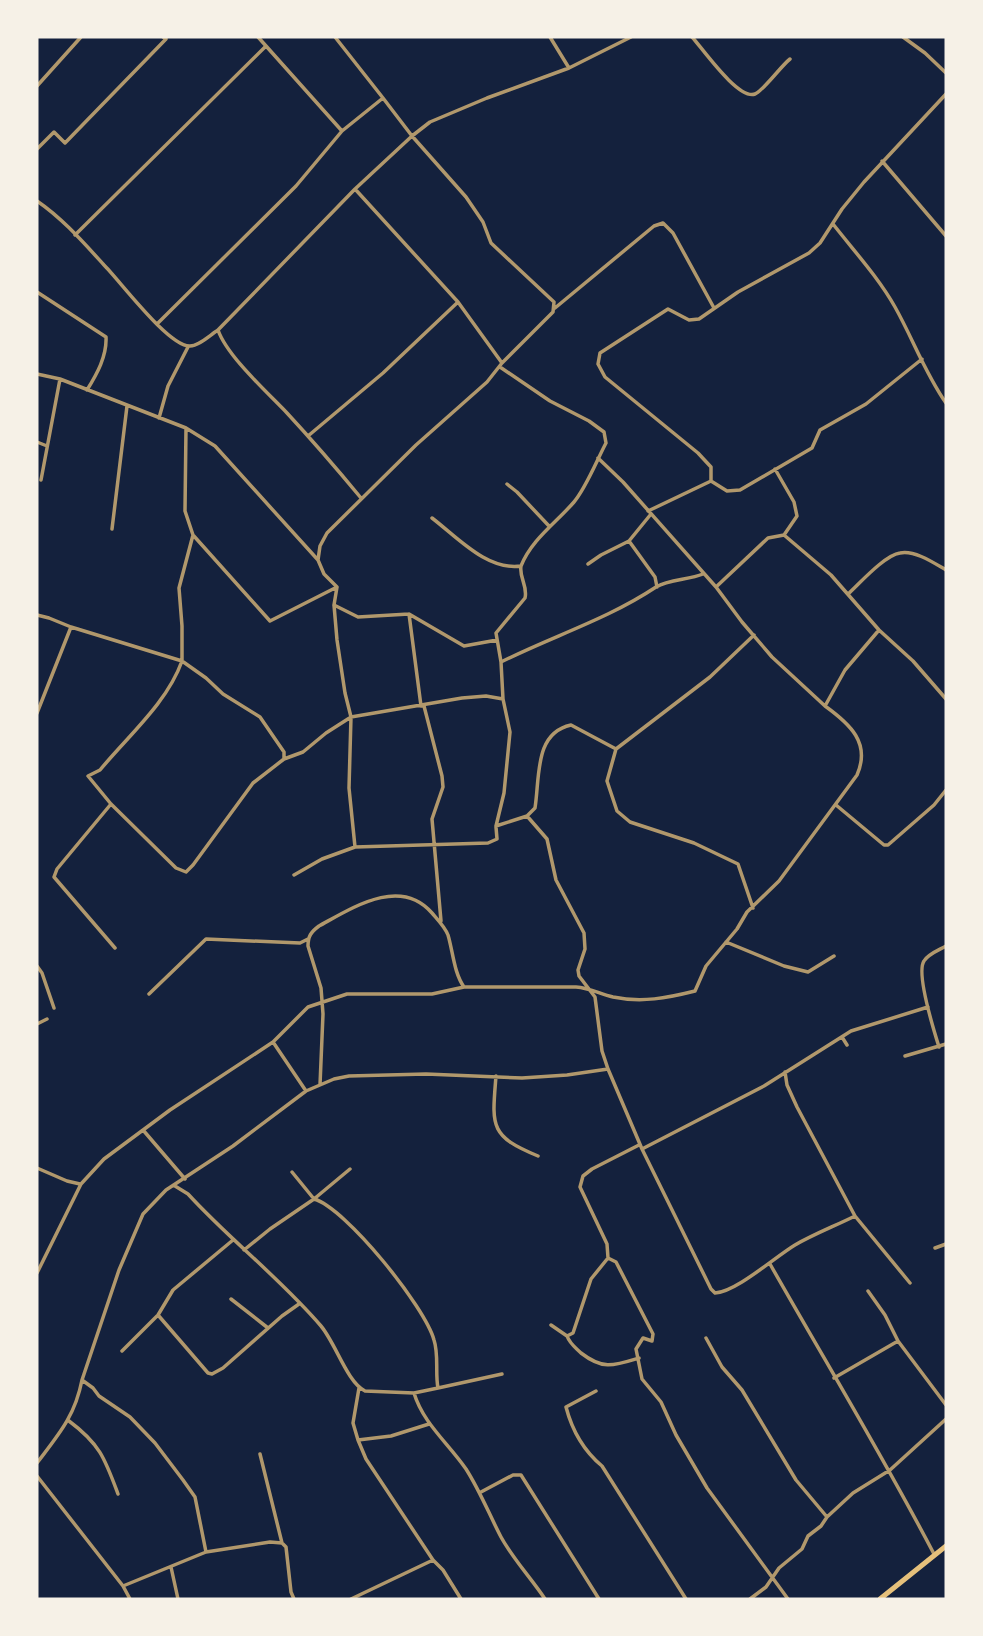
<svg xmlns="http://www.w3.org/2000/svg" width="983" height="1636" font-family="'Titillium Web',sans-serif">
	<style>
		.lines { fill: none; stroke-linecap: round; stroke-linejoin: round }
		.minor { stroke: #b1986c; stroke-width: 3.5 }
		.primary { stroke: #e5c07b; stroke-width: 5 }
	</style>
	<rect width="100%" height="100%" fill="#14213d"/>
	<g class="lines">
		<path class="minor" d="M258,37L342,131
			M335,37L383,98
			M550,37L569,68
			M692,37C703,49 738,100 755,94C763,91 781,66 790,59
			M903,37L925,53L946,73
			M37,86L81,37
			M37,149L54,132L65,143L166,39L163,37
			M882,161L946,236
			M37,201C62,218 83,242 104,265C120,281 169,347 190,346C199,346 210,335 218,330
			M833,224C854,251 878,277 895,307C913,339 925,373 946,403
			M75,235L266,46
			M37,292L106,337C107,356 97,374 87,390
			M555,308L654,226L663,223L673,233L714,308
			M157,324L296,186L342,131L383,98L412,136L466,197L483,222L491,243L554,302L553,312L502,363
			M500,367L550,401L589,421L604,432L606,443C597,460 586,488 574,502C556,523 532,539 521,566C519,578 528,586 525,598L496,633L501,662L503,699
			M37,374L60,379L186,428L215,446L318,560
			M159,418L168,386L188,347
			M186,428L185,511L193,535L270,621L337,587
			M308,436L383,373L458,302
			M37,442L47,446
			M598,458L623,482L716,587L742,622L772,657L825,706
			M775,469L794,502L797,516L784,535
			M41,480L60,379
			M711,481L727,491L740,490L812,448L820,430L866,404L922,359
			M507,484L517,492L549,526
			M361,498C337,469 312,440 287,413C267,392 227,356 218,330L355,189L412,136L430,122L487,98L569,68L631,37
			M648,511L711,481V467L698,453L605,377L598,364L600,353L668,309L689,320L699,319L738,292L809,253L820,243L842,209L864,182L946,94
			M432,518C457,537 487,571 521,566
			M112,529L127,406
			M629,541L651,514
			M588,564L601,555L629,541L655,577L657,587
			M716,587L768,538L784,535L831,575L879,630L913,661L946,699
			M848,594C860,583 885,555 900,553C915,550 934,563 946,570
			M334,605L358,617L409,614L464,646L497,640
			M409,614L421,706H424L442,776L443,787L432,819L441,921
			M37,615L49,618L71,627L37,713
			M71,627L182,661V626L179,588L193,535
			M501,662C553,636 608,619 656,587C669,579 689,580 703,574
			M284,759L253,783L193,865L186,872L176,868L111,804L88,776L100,770C128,736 167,703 182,661L206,678L223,694L260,717L284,752V759L303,752L326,733L351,717L462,698L486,696L503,699L510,732L504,793L496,826L527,816L547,839L556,880L584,933L585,949L578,970L579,976L595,997L602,1051L608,1069L642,1149L711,1289L715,1293C736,1292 775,1257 795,1245C814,1234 835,1226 855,1216
			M111,804L57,869L54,877L115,948
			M836,805L884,845H888L934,805L946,790
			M527,816L535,808C540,777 534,733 571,725L616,749
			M355,847L349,788L351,717L345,693L337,640L334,605L337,587L324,574L318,560L320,546L327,533L416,445L487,382L502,363L458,302L355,189
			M294,875L322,859L355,847L488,843L497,839L496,827
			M753,908L738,864L694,843L630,822L617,811L607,781L616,749L710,677L754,635
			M726,942L784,966L808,972L834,956
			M37,966L42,973L54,1008
			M149,994L206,939L300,943L308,939
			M37,1024L47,1019
			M842,1037L847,1045
			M273,1042L306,1091
			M939,1047C934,1031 916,973 924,961C928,954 939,950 946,946
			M905,1056L946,1044
			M785,1072L787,1085L797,1107L855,1216L910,1283
			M496,1076C492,1126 489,1136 538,1156
			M320,1085L323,1014L321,988L308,946C308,936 311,932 319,926C352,908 400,876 432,913C438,920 445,927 448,935C453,952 454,973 464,987H576C590,988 600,994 613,997C642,1003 667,998 695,991L706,966L737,929L747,912L779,881L857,775C871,743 850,724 825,706L845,670L879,630
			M143,1130L185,1179
			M639,1145L592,1169L583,1176L580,1187L607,1244L608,1258L616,1262L653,1334L652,1341L643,1338L636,1349L642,1379L661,1402L676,1435L707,1488L788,1599
			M642,1149L764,1086L851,1031L928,1007
			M37,1168L67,1181L80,1184
			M292,1172L314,1199L350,1169
			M175,1186L188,1194C230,1240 280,1278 321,1326C336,1344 347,1382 365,1391L414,1393C423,1423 448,1443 466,1469C480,1491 489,1514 501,1537C513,1559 531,1578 545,1599
			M935,1248L946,1244
			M244,1250L270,1229L314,1199C346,1208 425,1307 434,1340C439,1355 435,1373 438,1388L414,1393
			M770,1264C825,1361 883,1456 934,1554
			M37,1273L81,1184L104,1159L170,1110L273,1042L308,1007L347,994H432L464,987
			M868,1291L885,1315L898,1341
			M231,1299L268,1328
			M158,1315L208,1373L212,1374L223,1368L282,1316L299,1304
			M551,1325L567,1336L573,1333L591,1279L608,1258
			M567,1336C570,1344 575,1347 581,1353C603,1370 613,1366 639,1358
			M706,1338L722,1367L742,1390L796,1480L827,1517
			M122,1351L158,1315L173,1290L233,1240
			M834,1378L898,1341L946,1405
			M438,1388L502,1374
			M596,1391L566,1407C572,1430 584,1451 602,1466L686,1599
			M69,1421C100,1444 105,1459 118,1494
			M429,1424L391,1436L358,1440L366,1459L433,1560L443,1570L461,1599
			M358,1440L353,1423L359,1388
			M260,1454L282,1543
			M37,1463C59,1434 75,1416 82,1380
			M37,1476L123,1586L130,1599
			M481,1492L513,1475H521L599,1599
			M206,1552L195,1497L183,1480L155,1443L130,1417L99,1396L93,1388L82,1380L119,1270L143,1214L166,1190L233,1146L306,1091L334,1079L349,1076L426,1074L522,1078L567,1075L608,1069
			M171,1567L178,1599
			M123,1586L206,1552L270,1542L282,1543L286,1547L291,1592L294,1599
			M351,1599L433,1560
			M750,1599L766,1587L779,1568L802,1549L808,1536L821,1526L827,1517L853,1493L890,1470L946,1419"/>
		<path class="primary" d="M880,1599L946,1546"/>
	</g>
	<rect width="983" height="1636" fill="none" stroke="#f6f1e7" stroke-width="77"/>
</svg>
